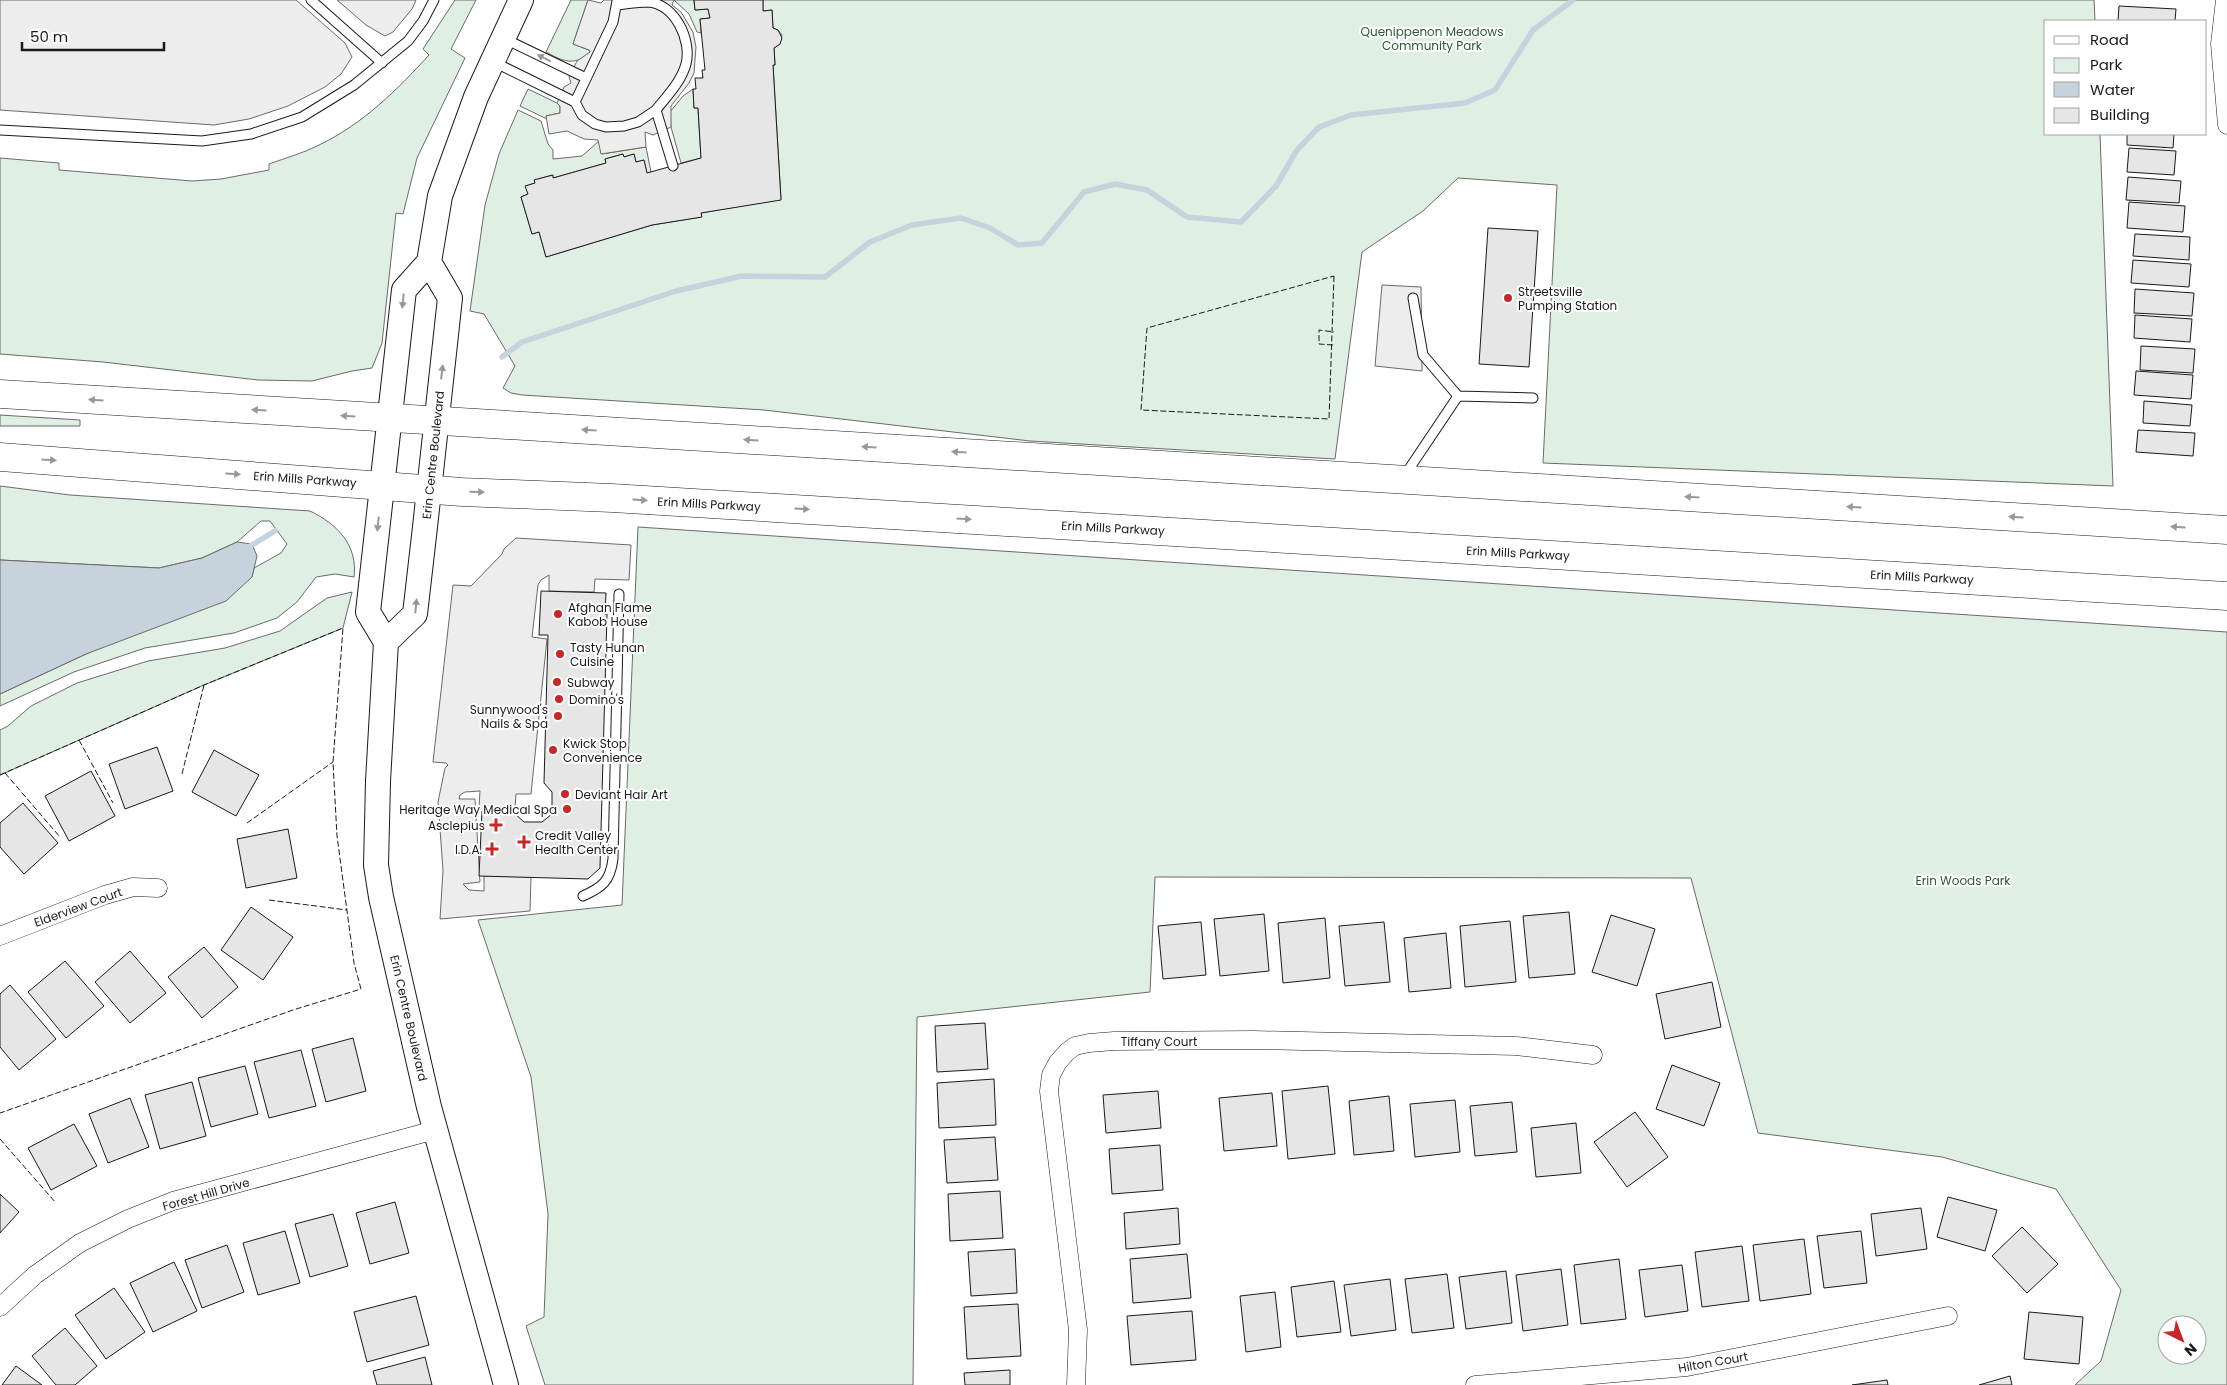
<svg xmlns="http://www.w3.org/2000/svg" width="2227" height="1385" font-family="Poppins,sans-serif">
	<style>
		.green { fill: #e0efe3; stroke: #6a6a6a; fill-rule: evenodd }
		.parking { fill: #ededed; stroke: #6a6a6a }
		.water { fill: #c6d2dc; stroke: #6a6a6a }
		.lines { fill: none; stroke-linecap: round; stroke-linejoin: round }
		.stream { stroke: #c6d2dc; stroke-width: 5.5 }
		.building { fill: #e6e6e6; stroke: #1a1a1a }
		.lane-casing { stroke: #1a1a1a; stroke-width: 11 }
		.street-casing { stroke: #1a1a1a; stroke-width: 19 }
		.secondary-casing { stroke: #1a1a1a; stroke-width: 26 }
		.primary-casing { stroke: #1a1a1a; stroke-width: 29 }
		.lane { stroke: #fff; stroke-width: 9 }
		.street { stroke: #fff; stroke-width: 18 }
		.secondary { stroke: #fff; stroke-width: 24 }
		.primary { stroke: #fff; stroke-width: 28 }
		.fence { stroke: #1a1a1a; stroke-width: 1; stroke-dasharray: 6 2.5; stroke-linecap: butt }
		.oneway { fill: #989898 }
		.poi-dot { fill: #c62828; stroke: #fff; stroke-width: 2 }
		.labels { text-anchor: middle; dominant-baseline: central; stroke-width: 4; stroke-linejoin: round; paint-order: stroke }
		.park-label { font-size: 12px; fill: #2b5a34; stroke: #fff }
		.poi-label { font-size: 12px; fill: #1a1a1a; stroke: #fff; text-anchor: start }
		.street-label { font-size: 12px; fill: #1a1a1a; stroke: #fff }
	</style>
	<rect width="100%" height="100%" fill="#fff"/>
	<path class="green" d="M455,0H476L451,49L465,58L417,158L403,214L396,213L382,343L372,368L352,371L312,381L258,380L103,362L0,354V158L59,163V170L192,181L221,179L269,170V164C285,158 304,153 319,145C363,124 397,90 429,55L423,49Z
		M571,0H588L573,44L589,50L590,52C575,67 562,61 546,52Z
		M674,0H694L695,10L708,9L710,18L700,19L701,33L697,32L689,14Z
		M763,0H2094L2095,21H2046V134H2100L2113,486L1543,463L1557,185L1458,178L1423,211L1362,252L1335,459L1030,441L764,410L522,395L511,393L503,388L515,366L484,314L470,311L485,205L499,154L518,110L541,121L548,144L553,150V159L582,156L599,141L602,154L646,147L651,172L647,173L644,160L636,162L634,154L624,157L623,154L605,159L606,163L553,178L552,175L535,180V183L526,186L528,194L521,197L532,234L539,232L546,257L652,225L701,217V213L781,199L773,65H775L774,48L780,44L782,35L778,30L773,28L772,10L763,11Z
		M528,89L557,103L560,106V113L546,116L547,119L520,106Z
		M693,89L694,108H698L701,158L681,163L671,127L670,112L683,96Z
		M0,415L80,420V426H0Z
		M0,486L70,495L310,511C337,524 358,545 354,577L335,574L316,577L297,602L277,618L234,633L145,648L74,672L0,706V694L252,577L254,568L281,553L287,544L270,521H261L237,542L202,558L159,568L0,560Z
		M638,527L2227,632V1385H2075L2101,1361L2121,1290L2056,1189L1942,1157L1758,1133L1691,878L1155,877L1150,992L917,1017L913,1385H545L526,1326L544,1317L548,1214L531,1077L478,920L622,905ZM2167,1325H2197V1355H2167Z
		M352,592L343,628L204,685L0,775V730L8,726L31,706L77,683L148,661L225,648L280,631L327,598Z"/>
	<path class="parking" d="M0,0H296L345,43L352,57L341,74L325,87L288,106L249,119L214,125L0,110Z
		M337,0H416L412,9L393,32L385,36L366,25Z
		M588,0L601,3L604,0H674L672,5L681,12L693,32L696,47L694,73L689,83L671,106V127L653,135L645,132L646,147L601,154L598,140L584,139L567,131L549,134L546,116L560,113V106L557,103L564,87L571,83L569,77L577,61L590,52L589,50L573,44Z
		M1382,285L1421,287L1422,371L1375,366Z
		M516,538L631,545L629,580L595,579L594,592L549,591V575L541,580L538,585L532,637L547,639L531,794H516L515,808L479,807L480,791L465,792L460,795L459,799H475L480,882L463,884L469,890L484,891V876L531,877L530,911L440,919L443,870L438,802L445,768L448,765L446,763L433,762L453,585L471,586L502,554L504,549Z"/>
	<path class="water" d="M237,542L252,544L257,556L252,577L226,601L86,654L0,694V560L159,568L202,558Z"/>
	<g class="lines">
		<path class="stream" d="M502,357L522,342L676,291L742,276L825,277L870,242L912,225L961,218L990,228L1018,245L1042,243L1084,192L1115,184L1147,190L1187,217L1241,222L1276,186L1297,150L1319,127L1351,115L1465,103L1495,90L1533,30L1573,0
			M247,548L275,531"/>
	</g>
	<path class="building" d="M694,0H763V11L772,10L773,28L778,30L782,38L780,44L774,48L775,65H773L781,200L701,213L702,217L652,225L546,257L539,232L532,234L521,197L528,194L525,186L535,183L534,180L553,175V178L606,163L605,159L623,154L624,157L634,154L636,162L644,160L647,173L701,158L698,108H694L693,89H696L695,78H703L702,70H705L700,19L710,18L708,9L695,10Z
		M2119,6L2176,9L2175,21H2118Z
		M2127,134H2174L2173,148L2127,145Z
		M2129,148L2176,151L2174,175L2127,172Z
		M2128,177L2181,181L2179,203L2126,200Z
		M2129,202L2185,206L2183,232L2127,228Z
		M1488,228L1538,231L1529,367L1479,364Z
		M2135,234L2190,237L2189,260L2133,256Z
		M2133,260L2191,264L2189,287L2131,283Z
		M2135,289L2194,293L2192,316L2134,313Z
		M2135,315L2192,319L2190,342L2134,338Z
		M2141,346L2195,349L2193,373L2140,370Z
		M2136,371L2193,375L2191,399L2134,395Z
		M2144,401L2192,405L2190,426L2143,423Z
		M2138,430L2195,433L2193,456L2136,452Z
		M541,591L606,593L605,614H607L600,868L588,879L479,876L482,811L513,812L524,822H542L552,814V792L544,783L548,635H539Z
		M157,747L173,791L125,809L109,764Z
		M214,750L259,775L236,816L192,792Z
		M91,771L115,816L69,841L45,796Z
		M23,803L58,843L24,874L0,847V823Z
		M288,829L297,878L246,888L237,839Z
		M251,907L293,937L263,980L221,950Z
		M1569,912L1575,974L1529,978L1523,916Z
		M1264,914L1269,971L1220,976L1214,919Z
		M1611,915L1655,929L1637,986L1592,972Z
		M1325,918L1330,978L1283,983L1278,923Z
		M1510,921L1516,982L1465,987L1460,926Z
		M1201,922L1206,975L1163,979L1158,926Z
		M1384,922L1390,982L1345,986L1339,926Z
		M1446,933L1451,988L1409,992L1404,938Z
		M204,947L238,987L202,1018L168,977Z
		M130,951L166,993L130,1023L95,982Z
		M65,961L104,1006L66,1038L28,992Z
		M1712,982L1721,1027L1665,1039L1656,994Z
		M10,985L56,1039L19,1070L0,1047V994Z
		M985,1023L988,1069L937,1072L935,1026Z
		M353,1038L366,1091L326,1102L312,1049Z
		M301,1050L316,1106L269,1118L254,1062Z
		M1672,1065L1720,1083L1704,1126L1656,1109Z
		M245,1066L258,1114L211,1127L198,1078Z
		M994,1079L996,1125L939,1128L937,1083Z
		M192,1082L206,1136L160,1149L145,1095Z
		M1328,1086L1335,1154L1288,1159L1282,1091Z
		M1158,1091L1161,1128L1106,1133L1103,1095Z
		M1272,1093L1277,1146L1224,1151L1219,1098Z
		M1389,1096L1394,1151L1354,1155L1349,1101Z
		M130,1098L149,1147L108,1163L89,1114Z
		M1455,1100L1460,1152L1415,1157L1410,1104Z
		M1512,1102L1517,1152L1475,1156L1470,1106Z
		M1635,1112L1668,1157L1627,1187L1594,1142Z
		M1576,1123L1581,1173L1536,1177L1531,1128Z
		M74,1124L97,1166L51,1190L28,1148Z
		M995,1137L998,1180L947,1183L944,1140Z
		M1160,1145L1163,1190L1112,1194L1109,1149Z
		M1000,1191L1003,1238L950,1241L948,1194Z
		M0,1194L19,1212L0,1233Z
		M1948,1197L1997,1210L1985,1251L1937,1237Z
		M395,1202L409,1253L370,1264L356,1213Z
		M1178,1208L1180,1244L1126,1249L1124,1213Z
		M1921,1208L1927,1249L1876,1256L1871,1214Z
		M333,1214L348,1266L310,1277L295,1224Z
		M2022,1227L2058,1264L2027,1293L1992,1256Z
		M285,1231L300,1283L258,1295L243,1243Z
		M1861,1231L1867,1283L1824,1288L1817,1236Z
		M1804,1239L1811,1294L1760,1301L1753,1245Z
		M227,1245L244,1292L202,1308L185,1260Z
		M1742,1246L1749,1301L1702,1307L1695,1252Z
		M1015,1249L1017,1293L971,1296L968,1252Z
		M1187,1254L1191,1298L1133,1303L1130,1259Z
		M1619,1259L1626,1319L1581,1324L1574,1265Z
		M174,1262L197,1311L153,1332L130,1283Z
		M1682,1265L1688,1311L1645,1317L1639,1270Z
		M1561,1269L1568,1325L1523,1331L1516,1275Z
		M1506,1271L1512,1323L1466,1329L1459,1277Z
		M1447,1274L1454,1328L1412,1333L1405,1279Z
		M1390,1279L1396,1330L1351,1336L1344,1285Z
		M1334,1281L1341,1332L1297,1337L1291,1287Z
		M114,1288L145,1332L106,1359L75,1315Z
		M1275,1292L1281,1347L1246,1352L1240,1296Z
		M416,1296L429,1345L367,1362L354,1312Z
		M1018,1304L1021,1356L967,1359L964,1307Z
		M1192,1311L1196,1360L1131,1365L1127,1316Z
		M2029,1312L2083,1317L2079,1364L2024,1359Z
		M65,1328L97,1366L75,1385H56L32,1356Z
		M425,1357L432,1385H377L373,1371Z
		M16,1366L42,1385H2Z
		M1010,1370V1385H965L964,1373Z
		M2010,1376L2012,1385H1979Z
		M1887,1380L1888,1385H1852Z"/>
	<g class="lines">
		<g class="lane-casing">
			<path id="lane" d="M311,0L382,63
				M617,5C627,4 637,2 648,2C675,4 692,40 686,64C681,82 667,96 656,110L673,166
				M505,39L586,78
				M494,62L575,102L582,115L595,124L606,127L624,126L638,122L656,110
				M575,102L613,22L617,1
				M0,130L202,141L251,134L302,117L354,85L408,41L423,21L434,0
				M1413,298L1423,355L1458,396
				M1405,475L1458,396L1533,398
				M583,896C603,887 610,881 613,859L619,594"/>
		</g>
		<g class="street-casing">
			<path id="street" d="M2225,0L2220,44L2227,125
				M0,936L105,895L133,887L158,888
				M0,1307L35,1275L80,1243L128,1219L173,1201L435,1130
				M1076,1385L1078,1330L1049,1091L1051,1075L1058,1062L1067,1052L1075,1046L1089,1043L1114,1041L1254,1040L1516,1046L1593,1055
				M1475,1385L1687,1367L1948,1316"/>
		</g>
		<g class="secondary-casing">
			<path id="secondary" d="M386,642L415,614L425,527L450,298L429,262
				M506,1385L429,1107L381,897L376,865L378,781L386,642L368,612L404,290L429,262L440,196L476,97L521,0"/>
		</g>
		<g class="primary-casing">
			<path id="primary" d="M0,394L2227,530
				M0,457L462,492L612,498L2227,596"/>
		</g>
		<use href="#lane" class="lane"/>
		<use href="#street" class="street"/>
		<use href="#secondary" class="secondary"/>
		<use href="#primary" class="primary"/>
		<path class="fence" d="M1334,276L1329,419L1141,410L1147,328Z
			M1333,345L1319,344V330L1334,332
			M79,740L113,803
			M5,773L60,837
			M182,774L204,685
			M0,775L204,685L343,628L333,762L337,836L354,963L361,989L293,1010L0,1113
			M247,823L333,762
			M269,900L347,910
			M0,1139L56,1203"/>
	</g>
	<defs><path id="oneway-solid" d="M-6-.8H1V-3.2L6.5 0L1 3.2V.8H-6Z" transform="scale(1.25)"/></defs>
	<g class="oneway">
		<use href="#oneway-solid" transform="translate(544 58) rotate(-154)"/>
		<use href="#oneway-solid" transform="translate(403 301) rotate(96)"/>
		<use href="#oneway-solid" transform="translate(442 372) rotate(-83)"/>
		<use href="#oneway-solid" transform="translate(96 400) rotate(-176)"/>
		<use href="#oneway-solid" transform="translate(259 410) rotate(-176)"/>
		<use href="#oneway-solid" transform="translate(348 416) rotate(-176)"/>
		<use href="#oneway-solid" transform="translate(589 430) rotate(-176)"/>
		<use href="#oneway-solid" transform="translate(751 440) rotate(-176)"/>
		<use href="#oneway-solid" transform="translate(869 447) rotate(-177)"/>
		<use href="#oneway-solid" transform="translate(959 452) rotate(-176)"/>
		<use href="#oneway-solid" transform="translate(49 460) rotate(4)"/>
		<use href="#oneway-solid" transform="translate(233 474) rotate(4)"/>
		<use href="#oneway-solid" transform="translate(477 492) rotate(2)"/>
		<use href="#oneway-solid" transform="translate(1692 497) rotate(-176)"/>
		<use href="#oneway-solid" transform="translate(640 500) rotate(3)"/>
		<use href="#oneway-solid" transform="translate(1854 507) rotate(-176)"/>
		<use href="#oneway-solid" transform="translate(802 509) rotate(3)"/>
		<use href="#oneway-solid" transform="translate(2016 517) rotate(-176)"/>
		<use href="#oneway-solid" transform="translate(964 519) rotate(3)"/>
		<use href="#oneway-solid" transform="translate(378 524) rotate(96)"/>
		<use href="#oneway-solid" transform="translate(2178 527) rotate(-176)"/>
		<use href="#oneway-solid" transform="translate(416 606) rotate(-84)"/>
	</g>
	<g class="poi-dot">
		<circle cx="1508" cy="298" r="5"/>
		<circle cx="558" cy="614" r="5"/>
		<circle cx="560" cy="654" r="5"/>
		<circle cx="557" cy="682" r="5"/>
		<circle cx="559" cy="699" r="5"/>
		<circle cx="558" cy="716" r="5"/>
		<circle cx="553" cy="750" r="5"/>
		<circle cx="565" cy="794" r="5"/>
		<circle cx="567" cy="809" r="5"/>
		<path d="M493.5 817.5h5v5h5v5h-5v5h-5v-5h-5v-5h5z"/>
		<path d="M521.5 834.5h5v5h5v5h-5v5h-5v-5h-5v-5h5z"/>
		<path d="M489.5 841.5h5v5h5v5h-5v5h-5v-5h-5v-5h5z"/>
	</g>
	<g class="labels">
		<g class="park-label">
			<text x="1432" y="31">Quenippenon Meadows<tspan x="1432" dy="14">Community Park</tspan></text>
			<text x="1963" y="880">Erin Woods Park</text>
		</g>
		<g class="poi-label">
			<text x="1518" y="291">Streetsville<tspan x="1518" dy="14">Pumping Station</tspan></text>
			<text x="568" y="607">Afghan Flame<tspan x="568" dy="14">Kabob House</tspan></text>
			<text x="570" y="647">Tasty Hunan<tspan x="570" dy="14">Cuisine</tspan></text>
			<text x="567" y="682">Subway</text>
			<text x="569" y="699">Domino's</text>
			<text x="548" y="709" text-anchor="end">Sunnywood's<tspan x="548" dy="14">Nails &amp; Spa</tspan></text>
			<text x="563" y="743">Kwick Stop<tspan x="563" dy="14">Convenience</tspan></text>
			<text x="575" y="794">Deviant Hair Art</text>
			<text x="557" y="809" text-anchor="end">Heritage Way Medical Spa</text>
			<text x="485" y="825" text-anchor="end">Asclepius</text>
			<text x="535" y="835">Credit Valley<tspan x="535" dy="14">Health Center</tspan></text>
			<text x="482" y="849" text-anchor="end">I.D.A.</text>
		</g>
		<g class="street-label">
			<text transform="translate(433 455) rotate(-84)">Erin Centre Boulevard</text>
			<text transform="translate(305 479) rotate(4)">Erin Mills Parkway</text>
			<text transform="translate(709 504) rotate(3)">Erin Mills Parkway</text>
			<text transform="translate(1113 528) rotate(3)">Erin Mills Parkway</text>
			<text transform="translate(1518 553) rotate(3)">Erin Mills Parkway</text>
			<text transform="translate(1922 577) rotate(3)">Erin Mills Parkway</text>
			<text transform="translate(78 907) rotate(-20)">Elderview Court</text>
			<text transform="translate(409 1018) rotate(77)">Erin Centre Boulevard</text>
			<text x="1159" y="1041">Tiffany Court</text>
			<text transform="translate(206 1194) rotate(-16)">Forest Hill Drive</text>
			<text transform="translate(1713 1362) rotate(-10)">Hilton Court</text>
		</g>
	</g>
	<rect x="2044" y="20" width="162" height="115" fill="#ffffff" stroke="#a3a3a3"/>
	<rect x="2054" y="36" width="25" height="8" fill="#ffffff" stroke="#a3a3a3"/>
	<text x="2090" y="45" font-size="15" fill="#1a1a1a">Road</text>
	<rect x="2054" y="58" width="25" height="15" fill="#e0efe3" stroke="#a3a3a3"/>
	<text x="2090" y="70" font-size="15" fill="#1a1a1a">Park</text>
	<rect x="2054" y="82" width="25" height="15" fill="#c6d2dc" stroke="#a3a3a3"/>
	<text x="2090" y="95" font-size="15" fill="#1a1a1a">Water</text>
	<rect x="2054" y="108" width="25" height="15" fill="#e6e6e6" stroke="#a3a3a3"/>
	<text x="2090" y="120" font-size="15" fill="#1a1a1a">Building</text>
	<g transform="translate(2182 1340) rotate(138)"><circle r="24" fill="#ffffff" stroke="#a3a3a3"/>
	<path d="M0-4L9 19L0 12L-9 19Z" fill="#c62828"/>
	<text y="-8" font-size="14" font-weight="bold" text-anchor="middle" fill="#1a1a1a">N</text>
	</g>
	<path d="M22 42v8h142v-8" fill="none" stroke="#1a1a1a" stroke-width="2.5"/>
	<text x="30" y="42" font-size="15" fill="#1a1a1a" stroke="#ffffff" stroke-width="4" paint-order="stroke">50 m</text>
</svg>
